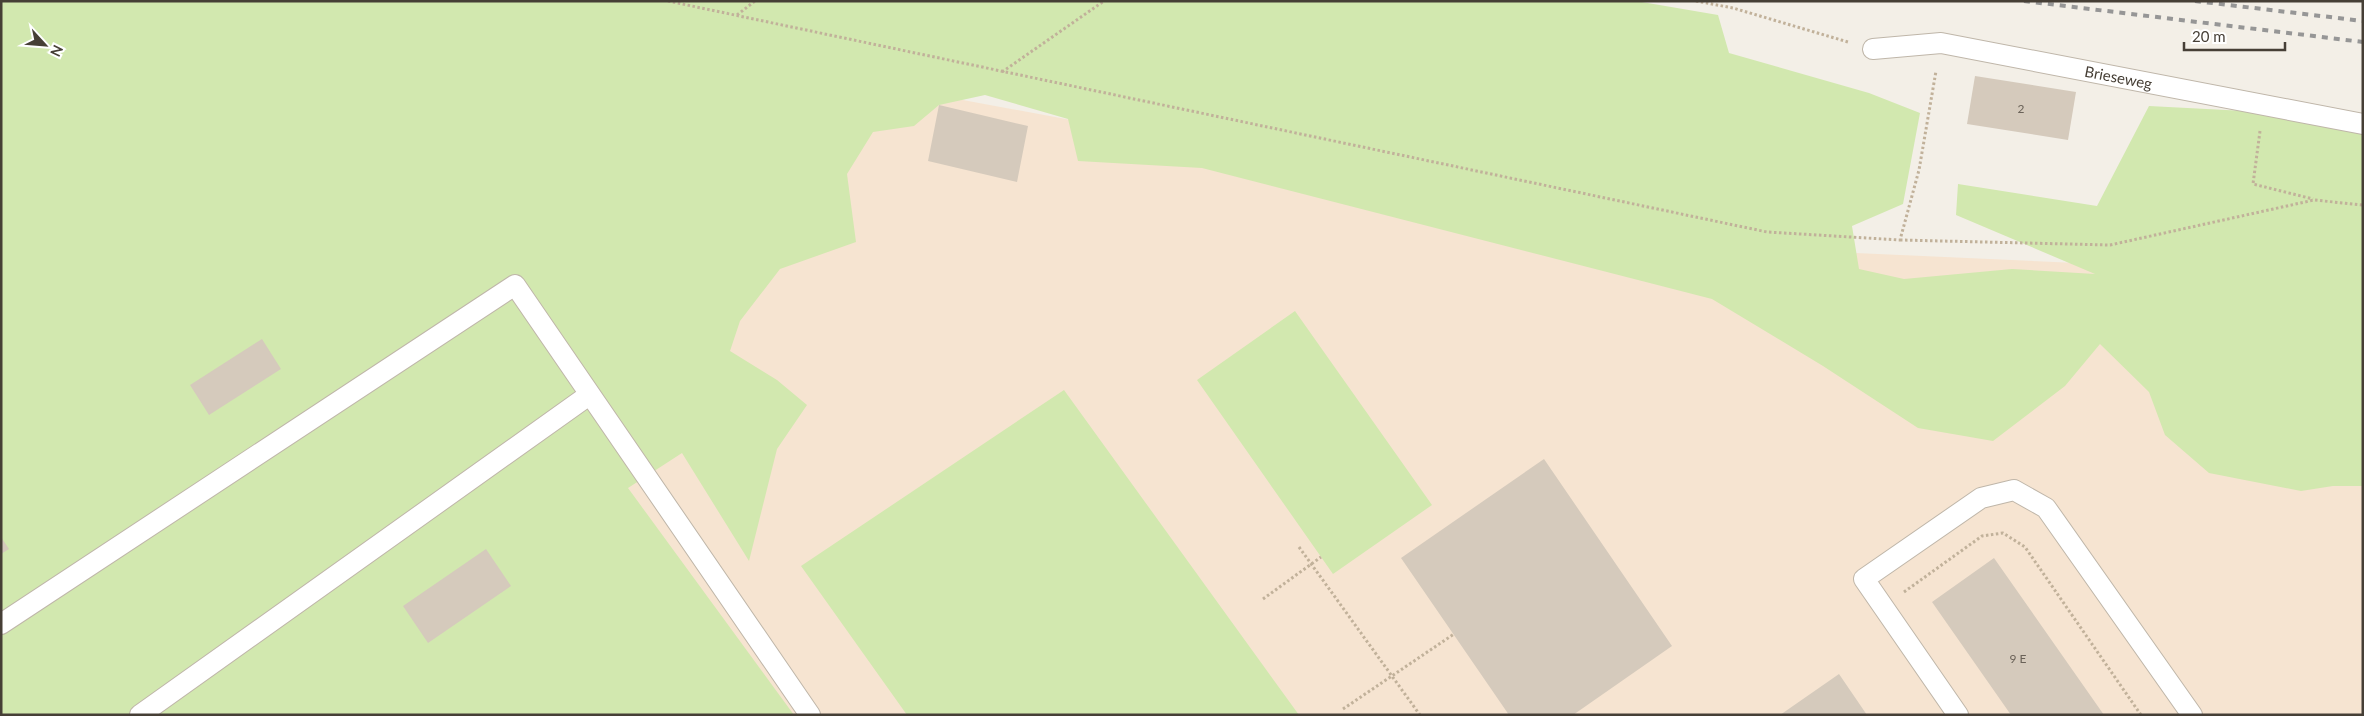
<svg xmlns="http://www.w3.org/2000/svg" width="2364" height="716" font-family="Lato,sans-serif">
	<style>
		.commercial { fill: #f6e4d1 }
		.green { fill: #d2e8af }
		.building { fill: #d5cabc }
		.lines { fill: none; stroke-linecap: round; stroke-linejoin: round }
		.lane-casing { stroke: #bfb6a9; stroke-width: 22 }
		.path { stroke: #c1b19a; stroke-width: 3; stroke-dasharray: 2.5 2.5; stroke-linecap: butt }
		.lane { stroke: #fff; stroke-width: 20 }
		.rail { stroke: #969696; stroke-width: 4; stroke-dasharray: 6 6; stroke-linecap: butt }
		.labels { text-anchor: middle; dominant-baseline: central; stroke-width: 5; stroke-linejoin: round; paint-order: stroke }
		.number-label { font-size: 12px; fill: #6a6258 }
		.street-label { font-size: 15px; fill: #463f36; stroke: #fff }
	</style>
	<rect width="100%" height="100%" fill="#f3efe7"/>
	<path class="commercial" d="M1,1H428L1768,249L2363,276V715H1Z"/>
	<path class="green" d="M1,1H1636L1718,15L1729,53L1869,93L1920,113L1903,204L1852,226L1859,269L1904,279L2012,269L2095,274L1956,215L1958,184L2097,206L2149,106L2363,117V486H2333L2301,491L2209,473L2165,435L2149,392L2100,344L2065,386L1993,441L1918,428L1823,366L1712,299L1202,168L1078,161L1068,119L985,95L939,105L914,126L873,132L847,174L856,242L780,269L740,321L730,351L777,380L807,405L777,449L749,561L682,453L628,488L794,715H1Z
		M1295,311L1432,505L1333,574L1197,380Z
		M1064,390L1299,715H907L801,566Z"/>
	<path class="building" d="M1975,76L2076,92L2068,140L1967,124Z
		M939,105L1028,126L1017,182L928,161Z
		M262,339L281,369L209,415L190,385Z
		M1544,459L1672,646L1573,715H1509L1401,558Z
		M1,537L9,549L1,554Z
		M486,549L511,586L428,643L403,606Z
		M1994,558L2104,715H2011L1932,602Z
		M1839,674L1867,715H1780Z"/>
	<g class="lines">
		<g class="lane-casing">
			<g id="lane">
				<path id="s1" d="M1873,49L1941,43L2363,124"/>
				<path d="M1,624L515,285L810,715"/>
				<path d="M140,715L589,395"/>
				<path d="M1958,715L1864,579L1981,498L2014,490L2046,508L2192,715"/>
			</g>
		</g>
		<path class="path" d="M668,1L1767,232L1900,240L1919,170L1936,71
			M1696,1L1733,8L1848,42
			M737,15L755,1
			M1002,72L1104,1
			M2260,131L2253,184L2313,199
			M1900,240L2110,245L2314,200L2363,205
			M1299,547L1420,715
			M1904,592L1982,536L2003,533L2025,547L2141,715
			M1263,599L1321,557
			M1343,709L1454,634"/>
		<use href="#lane" class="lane"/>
		<path class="rail" d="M2024,1L2363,42
			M2195,1L2363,21"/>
	</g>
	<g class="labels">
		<g class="number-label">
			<text x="2021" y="108">2</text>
			<text x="2018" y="658">9 E</text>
		</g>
		<g class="street-label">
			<text stroke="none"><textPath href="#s1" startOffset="249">Brieseweg</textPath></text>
		</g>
	</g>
	<rect width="2364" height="716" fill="none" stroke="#463f36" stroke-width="5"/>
	<g transform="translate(45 45) rotate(116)" stroke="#ffffff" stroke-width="4" paint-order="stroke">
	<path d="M0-4L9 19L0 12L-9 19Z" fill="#463f36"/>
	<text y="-8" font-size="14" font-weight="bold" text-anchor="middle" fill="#463f36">N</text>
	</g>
	<path d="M2184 42v8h101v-8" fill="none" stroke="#463f36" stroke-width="2.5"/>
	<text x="2192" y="42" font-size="15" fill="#463f36" stroke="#ffffff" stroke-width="4" paint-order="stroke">20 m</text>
</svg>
